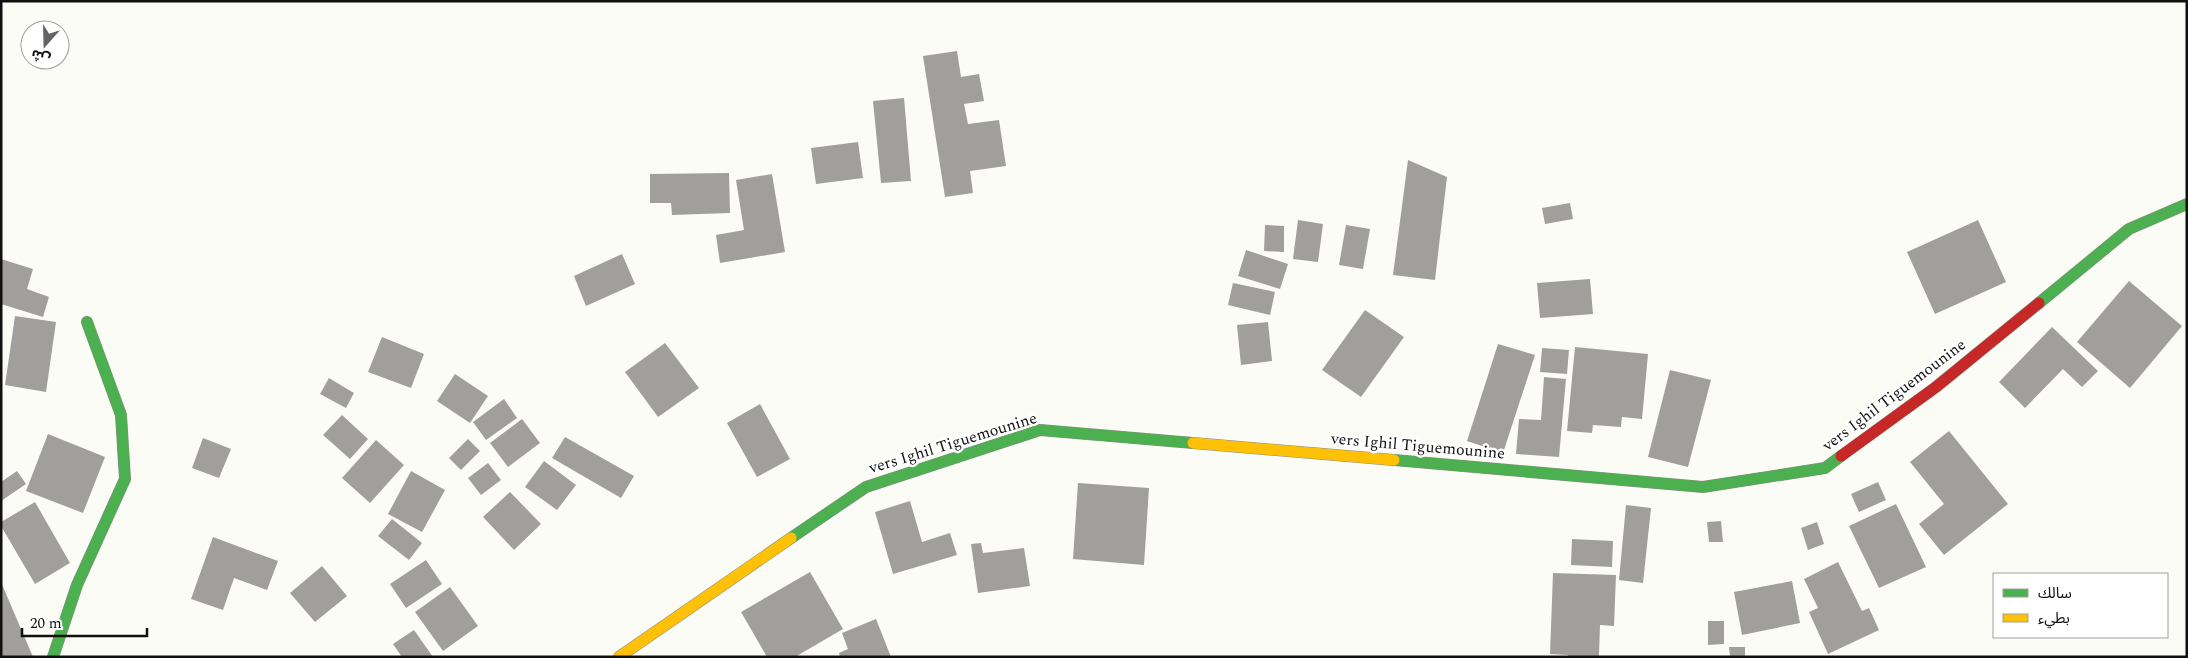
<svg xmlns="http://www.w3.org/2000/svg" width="2188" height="658" font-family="Spectral,'Noto Sans Arabic',serif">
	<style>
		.building { fill: #a09f9c }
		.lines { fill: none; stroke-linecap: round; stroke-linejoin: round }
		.fast-casing { stroke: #8d8d8b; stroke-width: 12 }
		.slow-casing { stroke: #8d8d8b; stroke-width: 12 }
		.jam-casing { stroke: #8d8d8b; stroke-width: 12 }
		.fast { stroke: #4caf50; stroke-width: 11 }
		.slow { stroke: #ffc107; stroke-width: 11 }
		.jam { stroke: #c62828; stroke-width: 11 }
		.labels { text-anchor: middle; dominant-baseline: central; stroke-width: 5; stroke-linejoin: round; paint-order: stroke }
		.street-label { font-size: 16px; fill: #101010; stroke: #fff }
	</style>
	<rect width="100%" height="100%" fill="#fcfcf7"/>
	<path class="building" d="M957,51L961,77L979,74L984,101L964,104L968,124L999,120L1006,166L970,171L973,193L945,197L923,56Z
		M904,98L911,181L881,183L873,101Z
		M858,142L863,178L816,184L811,148Z
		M1408,160L1447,177L1435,280L1393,275Z
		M729,173L730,213L672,215L671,203H650V174Z
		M772,174L785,252L720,263L716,235L744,230L736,180Z
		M1570,203L1573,219L1545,224L1542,208Z
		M1298,220L1323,224L1318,262L1293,259Z
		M1978,220L2006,282L1935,314L1907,252Z
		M1265,225L1284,226V252L1264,251Z
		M1346,225L1370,229L1363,269L1339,265Z
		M1246,250L1288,264L1280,289L1238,276Z
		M622,254L635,284L586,306L574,276Z
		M1,259L33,269L27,289L49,297L43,317L1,304Z
		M1590,279L1593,314L1540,318L1537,283Z
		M2129,281L2182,326L2130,388L2077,342Z
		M1233,283L1275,292L1270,315L1228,305Z
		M1365,310L1404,337L1361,397L1322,370Z
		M15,316L56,322L46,392L5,385Z
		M1268,322L1272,361L1241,365L1237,325Z
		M2052,327L2098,371L2082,387L2063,369L2025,408L1999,382Z
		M382,337L424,354L411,388L368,372Z
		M665,343L699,388L658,417L625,372Z
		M1498,344L1535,355L1503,453L1467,441Z
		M1575,347L1648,354L1642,419L1622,417L1621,427L1593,425L1592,433L1567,431Z
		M1542,348L1569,350L1567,374L1540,372Z
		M1670,370L1711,380L1688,467L1648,457Z
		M455,374L488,396L470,423L437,401Z
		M1544,377L1566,379L1559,457L1516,454L1519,419L1541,420Z
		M329,378L354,393L346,408L320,394Z
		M504,399L517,418L486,440L473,422Z
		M760,404L790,459L757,477L727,423Z
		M342,415L368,439L350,459L323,435Z
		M522,419L540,443L508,467L490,443Z
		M1949,431L2008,504L1944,555L1919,524L1944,504L1910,462Z
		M48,434L105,457L83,513L26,491Z
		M565,437L634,476L621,498L552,458Z
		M203,438L231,449L219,478L192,468Z
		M468,439L480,451L461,470L449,458Z
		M376,440L404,465L370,503L342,478Z
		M544,461L576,485L557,510L525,487Z
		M488,463L501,480L481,495L468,478Z
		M17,471L26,484L1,501V482Z
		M411,471L445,490L422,532L388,514Z
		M1878,482L1886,500L1859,512L1851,494Z
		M1078,483L1149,488L1144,565L1073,559Z
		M510,492L541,524L514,550L483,517Z
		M910,501L922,542L950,533L957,555L893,574L875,512Z
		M35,502L70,563L35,584L1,526V522Z
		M1896,504L1926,567L1879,588L1849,526Z
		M1626,505L1651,508L1643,583L1619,580Z
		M392,519L422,543L409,560L378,536Z
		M1721,521L1723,542H1709L1707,522Z
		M1817,522L1824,544L1808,550L1801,528Z
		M213,537L278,561L267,590L234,578L223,610L191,599Z
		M1572,539L1613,541L1612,567L1571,565Z
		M981,543L983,553L1024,548L1030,586L978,593L971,544Z
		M426,560L442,584L406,608L390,584Z
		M1838,562L1862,611L1869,608L1879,630L1828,654L1809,612L1818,608L1804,579Z
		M322,566L347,596L315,622L290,593Z
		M810,572L843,629L795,657H767L741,612Z
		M1553,573L1616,575L1614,626L1600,625L1599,656L1568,657V655L1550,654Z
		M1792,581L1800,623L1742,635L1734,592Z
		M1,582L33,657H1Z
		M450,587L478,626L443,651L415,612Z
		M876,619L891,657H840L839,653L848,649L842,633Z
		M1708,621H1724V644L1708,645Z
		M414,630L433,657H402L393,644Z
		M1729,647H1745V657H1730Z"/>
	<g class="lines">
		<g class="fast-casing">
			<path id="fast" d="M2039,303L2129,229L2187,204
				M1394,460L1703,487L1825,468L1841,456
				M791,538L866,487L1040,430L1193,443
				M53,657L77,585L125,479L121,415L87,322"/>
		</g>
		<g class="slow-casing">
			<path id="slow" d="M1193,443L1394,460
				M619,657L791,538"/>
		</g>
		<g class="jam-casing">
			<path id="jam" d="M1841,456L1936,387L2039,303"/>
		</g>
		<use href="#fast" class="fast"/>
		<use href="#slow" class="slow"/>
		<use href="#jam" class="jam"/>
	</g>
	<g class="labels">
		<g class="street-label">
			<text transform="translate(1894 395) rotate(-37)">vers Ighil Tiguemounine</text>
			<text transform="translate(953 443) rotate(-17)">vers Ighil Tiguemounine</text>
			<text transform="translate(1418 446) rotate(5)">vers Ighil Tiguemounine</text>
		</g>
	</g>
	<rect width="2188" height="658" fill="none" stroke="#101010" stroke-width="5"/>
	<rect x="1993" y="573" width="175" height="65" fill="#ffffff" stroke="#9f9f9f"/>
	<rect x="2003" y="589" width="25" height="8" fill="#4caf50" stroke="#9f9f9f"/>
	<text x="2038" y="598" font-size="15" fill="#101010">سالك</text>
	<rect x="2003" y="614" width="25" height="8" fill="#ffc107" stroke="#9f9f9f"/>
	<text x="2038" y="623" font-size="15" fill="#101010">بطيء</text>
	<g transform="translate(45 45) rotate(200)"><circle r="24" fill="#ffffff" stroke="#9f9f9f"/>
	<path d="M0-4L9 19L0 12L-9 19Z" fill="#636361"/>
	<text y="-8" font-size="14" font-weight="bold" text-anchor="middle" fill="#101010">ش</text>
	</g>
	<path d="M22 628v8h125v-8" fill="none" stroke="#101010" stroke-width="2.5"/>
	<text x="30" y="628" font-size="15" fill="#101010" stroke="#ffffff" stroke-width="4" paint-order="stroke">20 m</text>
</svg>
